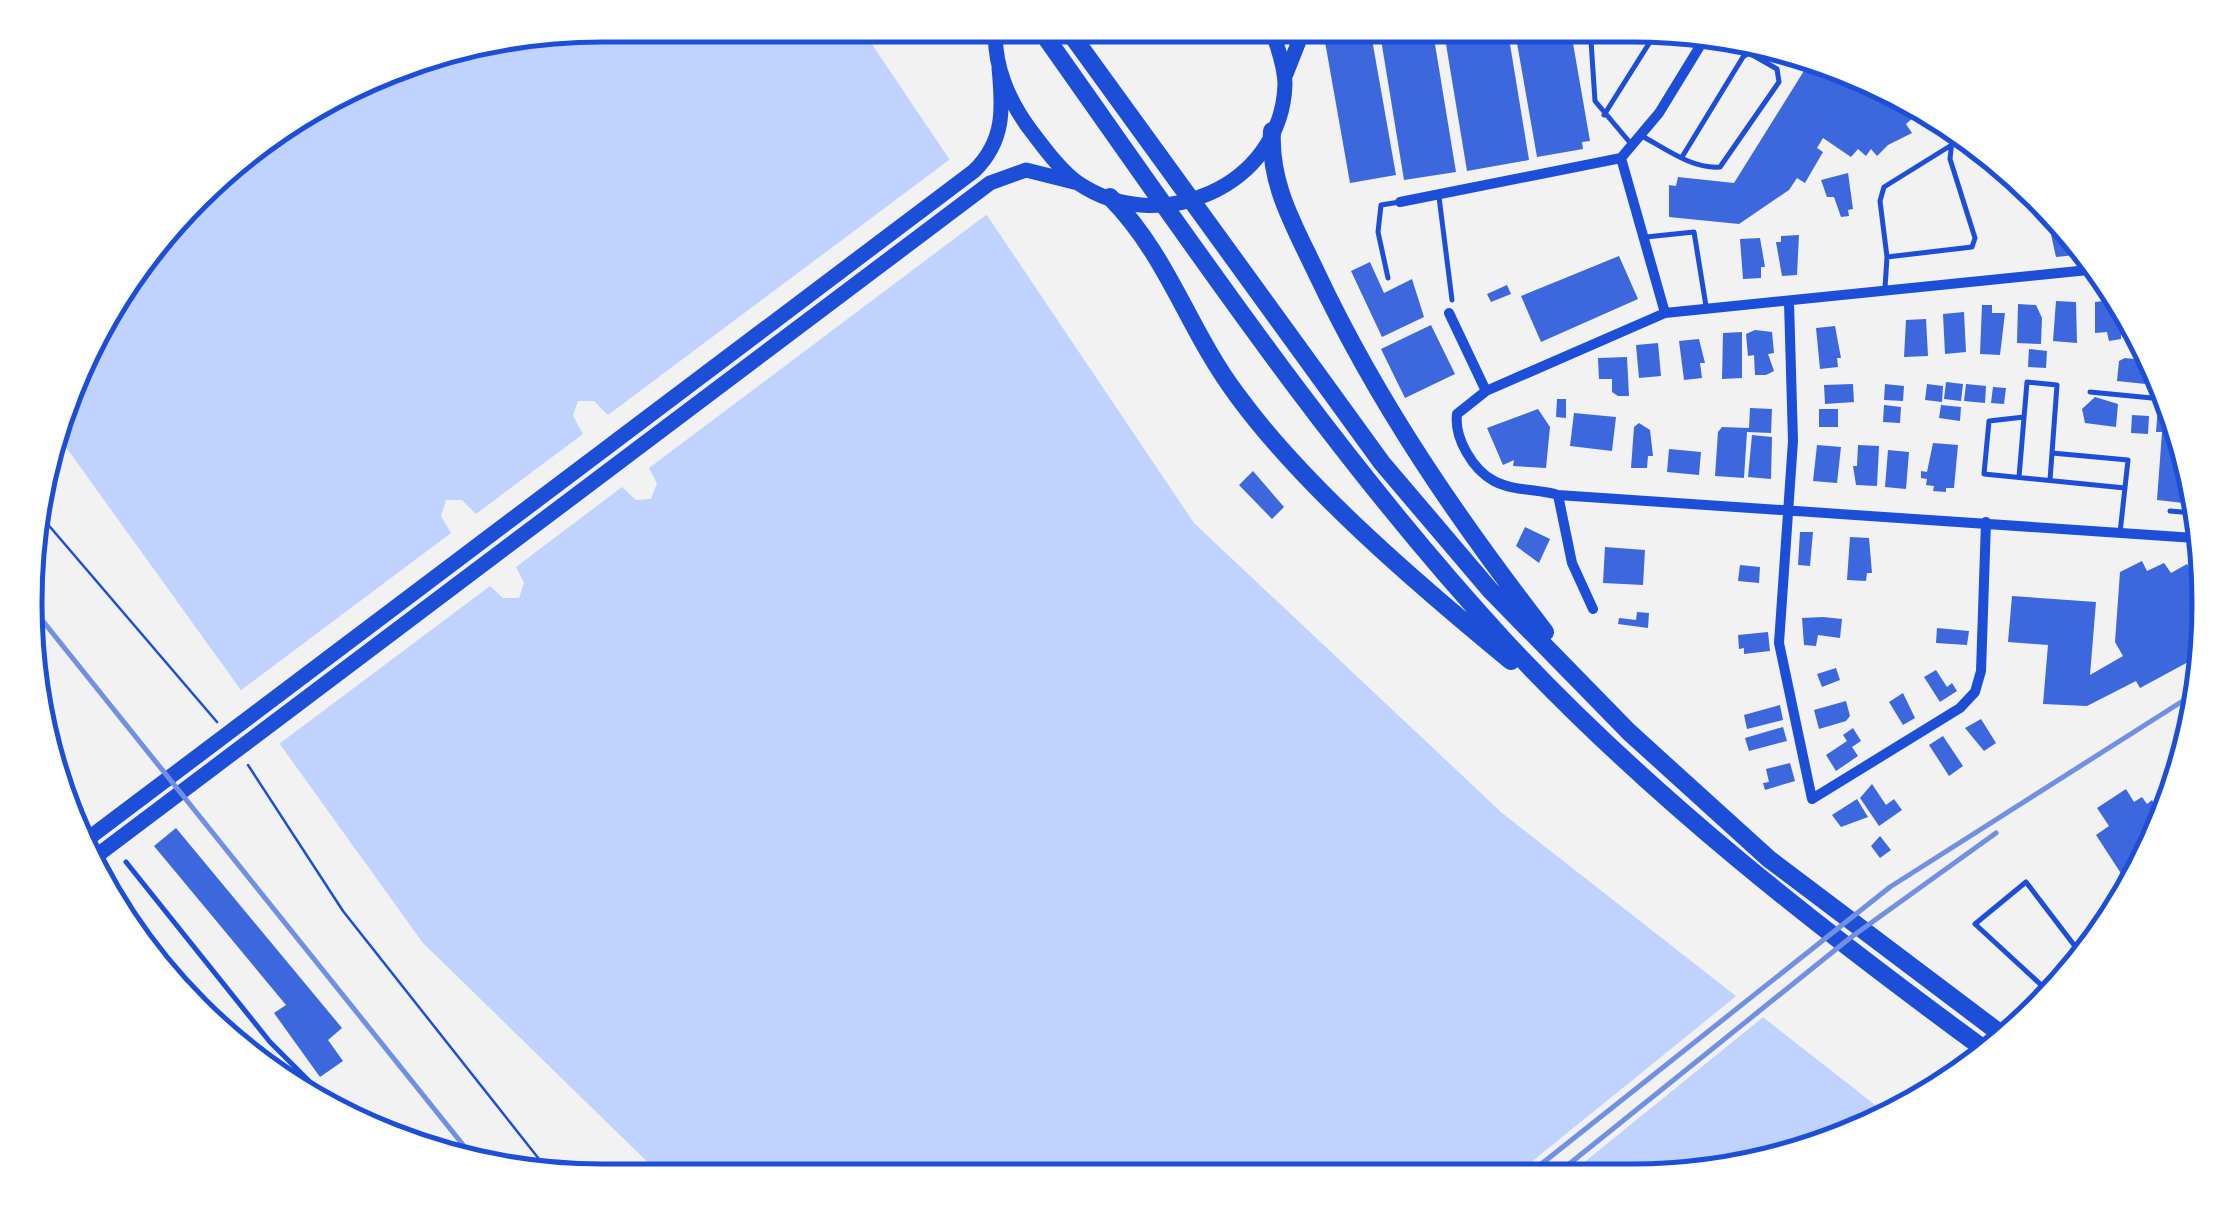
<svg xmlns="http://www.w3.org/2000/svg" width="2234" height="1206" font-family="'Golos Text',sans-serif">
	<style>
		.water { fill: #bfd3fe }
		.pier { fill: #f2f2f2 }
		.building { fill: #3d67dc }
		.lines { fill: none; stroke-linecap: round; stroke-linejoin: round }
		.path { stroke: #1d4ed8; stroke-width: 2.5 }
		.service { stroke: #1d4ed8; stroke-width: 5 }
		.minor { stroke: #1d4ed8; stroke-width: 10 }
		.primary { stroke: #1d4ed8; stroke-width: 15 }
		.motorway { stroke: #1d4ed8; stroke-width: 18 }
		.rail { stroke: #7290e2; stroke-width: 5 }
		.rim { fill: none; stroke: #1d4ed8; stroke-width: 5 }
	</style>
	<rect width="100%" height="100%" fill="#f2f2f2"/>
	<path class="water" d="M603,25H859L1194,523L1502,813L1888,1115L1817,1150L1706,1176L665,1179L423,943L55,432L122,282L251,145L417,56Z"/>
	<path class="pier" d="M953,157L990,212L649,468L657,483L651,499L636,500L622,487L516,567L524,583L519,598H503L490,586L275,747L236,694L451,533L441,516L446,500H462L476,514L583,434L573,416L578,401H594L608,415Z
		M1740,993L1767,1014L1566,1177H1513Z"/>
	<path class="building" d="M1432,26L1456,172L1404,180L1379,27Z
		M1443,26H1507L1529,160L1467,171Z
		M1514,26H1570L1590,141L1582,142L1583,149L1537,157Z
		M1370,28L1396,175L1350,183L1324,36Z
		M1812,58L1915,116L1906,124L1912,133L1888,145L1877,156L1871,149L1866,156L1858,149L1851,157L1823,138L1817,148L1823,152L1805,183L1797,178L1789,190L1739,224L1669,217V185L1676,186L1678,177L1734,183Z
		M1848,173L1853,209L1848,210L1849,216L1841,217L1834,197H1827L1821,180Z
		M2060,228L2077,251L2076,255L2056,257L2050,230Z
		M1799,235L1797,275L1782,276L1776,242H1781V236Z
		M1760,238L1765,267H1761V278L1743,279L1740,239Z
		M1619,256L1638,299L1541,342L1521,296Z
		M1370,262L1384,293L1412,279L1424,317L1382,337L1351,271Z
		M1507,285L1511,294L1491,302L1487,294Z
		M2113,300L2121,316V339L2109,341L2107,332L2095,333V302Z
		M2056,301L2076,302L2077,343L2053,341Z
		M2018,304L2036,305L2042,318L2041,344L2017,343Z
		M1982,305H1992V313H2005L2000,355L1980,354Z
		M1964,312L1966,352L1945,354L1943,314Z
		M1926,319L1928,356L1904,357L1906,320Z
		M1431,325L1455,374L1405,398L1381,349Z
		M1835,326L1841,358H1837L1838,367L1820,369L1816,328Z
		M1755,330L1772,332L1774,353L1768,354L1774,371L1766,375H1755L1754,355L1748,356L1746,334Z
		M1742,332V378L1722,379L1723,333Z
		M1699,339L1705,363H1700L1702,378L1684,380L1679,341Z
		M1658,343L1661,376L1639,378L1636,345Z
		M2029,349L2047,351L2046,368L2028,367Z
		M1627,357L1629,396H1618L1612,392V379H1599L1598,358Z
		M2125,358L2143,360L2155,385L2117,381L2119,361Z
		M1946,382L1963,384L1961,401L1944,399Z
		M1853,384L1854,402L1825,404L1824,385Z
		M1885,384L1904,386L1903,401L1884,400Z
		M1927,384L1943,386L1942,402L1925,400Z
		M1966,384L1986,386L1985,403L1964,401Z
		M1993,387L2006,388L2004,404L1991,403Z
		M2095,397L2118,404L2116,427L2085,423L2082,409Z
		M1557,399H1566V418L1556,417Z
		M1884,405L1901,407L1900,423L1883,422Z
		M1941,405L1961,407L1960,421L1939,418Z
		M2158,407L2167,408L2189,453L2193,504L2157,500L2162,432H2156Z
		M1750,408L1772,409L1771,433L1747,432L1744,478L1715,476L1718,432L1722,427L1749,428Z
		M1538,409L1550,427L1546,468L1513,466L1514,460L1503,465L1487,428Z
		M1819,409H1838V427H1819Z
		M1574,413L1616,417L1612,451L1570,446Z
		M2132,415L2149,416L2148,434L2131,433Z
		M1639,423L1650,430L1653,456H1648L1647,468H1631L1634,427Z
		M1752,435L1772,437L1771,479L1748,477Z
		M1933,443L1958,445L1954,488H1946V492L1933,491L1934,486L1926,485L1927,479L1921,478V471L1927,472Z
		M1817,445L1841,447L1837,483L1813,481Z
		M1858,445L1879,446L1877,486L1856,485L1853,466H1857Z
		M1669,449L1701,452L1699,475L1667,472Z
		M1888,450L1909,452L1906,489L1885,487Z
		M1253,471L1284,507L1272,519L1239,485Z
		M1525,527L1550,539L1539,563L1516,546Z
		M1800,532H1813L1810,566L1798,565Z
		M1850,537L1869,538L1872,573H1867L1866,581L1847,580Z
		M1605,547L1645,550L1643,585L1603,583Z
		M2142,561L2147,571L2164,563L2171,573L2187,564L2198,584L2203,654L2140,688L2136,681L2087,706L2043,704L2048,645L2008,642L2012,596L2096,602L2090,675L2123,656L2115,642L2120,572Z
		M1740,565L1760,567L1759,583L1738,581Z
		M1637,612L1649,613L1648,628L1618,624L1619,618L1636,620Z
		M1823,617L1842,619L1840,638L1818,635L1816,646L1804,645L1802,618Z
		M1937,628L1969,631L1967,645L1936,643Z
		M1768,632L1770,651L1744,654V648L1739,649L1738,635Z
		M1836,668L1840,680L1822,687L1817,674Z
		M1936,670L1947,687L1952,683L1957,691L1940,702L1924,677Z
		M1903,693L1915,718L1903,725L1889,702Z
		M1846,701L1850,716L1846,721L1819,729L1814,710Z
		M1780,705L1783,720L1747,729L1744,715Z
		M1981,719L1996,743L1984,751L1965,728Z
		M1783,727L1787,741L1749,751L1745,738Z
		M1853,728L1861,741L1852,747L1858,756L1836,771L1826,755L1847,741L1843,735Z
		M1943,736L1963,766L1949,776L1929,745Z
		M1790,763L1795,781L1765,790L1763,783L1769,782L1766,769Z
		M1872,784L1886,805L1894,799L1902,810L1879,826L1860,798Z
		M2126,789L2134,802L2142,797L2147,804L2152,800L2159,812L2142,862L2122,875L2096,835L2109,826L2097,808Z
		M1857,799L1868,817L1841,827L1832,815Z
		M176,828L342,1028L328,1040L343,1061L320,1077L274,1013L286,1005L154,846Z
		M1880,836L1891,850L1880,858L1871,846Z"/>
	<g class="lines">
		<path class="path" d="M39,514L217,722
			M248,765L343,911L554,1178"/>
		<path class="service" d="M1590,26L1595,101L1632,145
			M1604,115L1660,26
			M1642,136C1666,149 1692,169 1720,167L1779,82L1777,69L1749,53L1743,57L1682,157
			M1439,197L1452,300
			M1646,237L1694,232L1706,306
			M1887,257L1880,201L1884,187L1950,146
			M1388,278L1378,232L1381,205L1400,202
			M1885,288L1887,257L1972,247L1975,238L1950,159L1953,131
			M2090,392L2162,399
			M2024,417L1989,421L1984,474L2125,488
			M2019,477L2027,382L2057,385L2052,453L2128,460L2120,533
			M2050,480L2052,453
			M2170,511L2193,513
			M59,780L81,809
			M126,862L270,1042L344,1116
			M2051,994L1975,924L2026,882L2084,958"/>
		<path class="minor" d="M1400,202L1621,158
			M2098,269L1665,313L1486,391L1457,414C1454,438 1473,470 1494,481C1513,491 1538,489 1558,495L2195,538
			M1789,302L1793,441L1779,643L1812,799L1960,708L1975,692L1981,671L1986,522
			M1449,313L1486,391
			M1665,313L1621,158L1659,113L1708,33
			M1558,495L1572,563L1593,609
			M2042,999L2062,987"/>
		<path class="primary" d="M996,25C992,64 1009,102 1032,132C1045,149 1061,171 1078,183C1159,238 1281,187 1285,85C1285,66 1277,44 1270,26
			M1286,74L1305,26
			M81,844L974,171C1005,141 1003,108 999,68
			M91,860L990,183L1026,170L1078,183"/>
		<path class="motorway" d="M1037,25C1186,235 1330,451 1504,640C1649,796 1817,927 1988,1052
			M1065,26L1382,463L1490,590L1629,732L1769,859L2005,1037
			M1272,131C1269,185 1295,227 1317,274C1379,405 1457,518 1545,632
			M1110,197C1169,257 1187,328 1237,395C1305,488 1421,587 1511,661"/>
		<path class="rail" d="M30,605L480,1166
			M1525,1177L1890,887L2200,690
			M1553,1177L1850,938L1996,833"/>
	</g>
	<path d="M0 0H2234V1206H0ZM602 42H1632A560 560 0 0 1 2192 602V604A560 560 0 0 1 1632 1164H602A560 560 0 0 1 42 604V602A560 560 0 0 1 602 42Z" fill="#fff" fill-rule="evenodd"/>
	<path class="rim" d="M602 42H1632A560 560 0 0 1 2192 602V604A560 560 0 0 1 1632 1164H602A560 560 0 0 1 42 604V602A560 560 0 0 1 602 42Z"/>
</svg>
